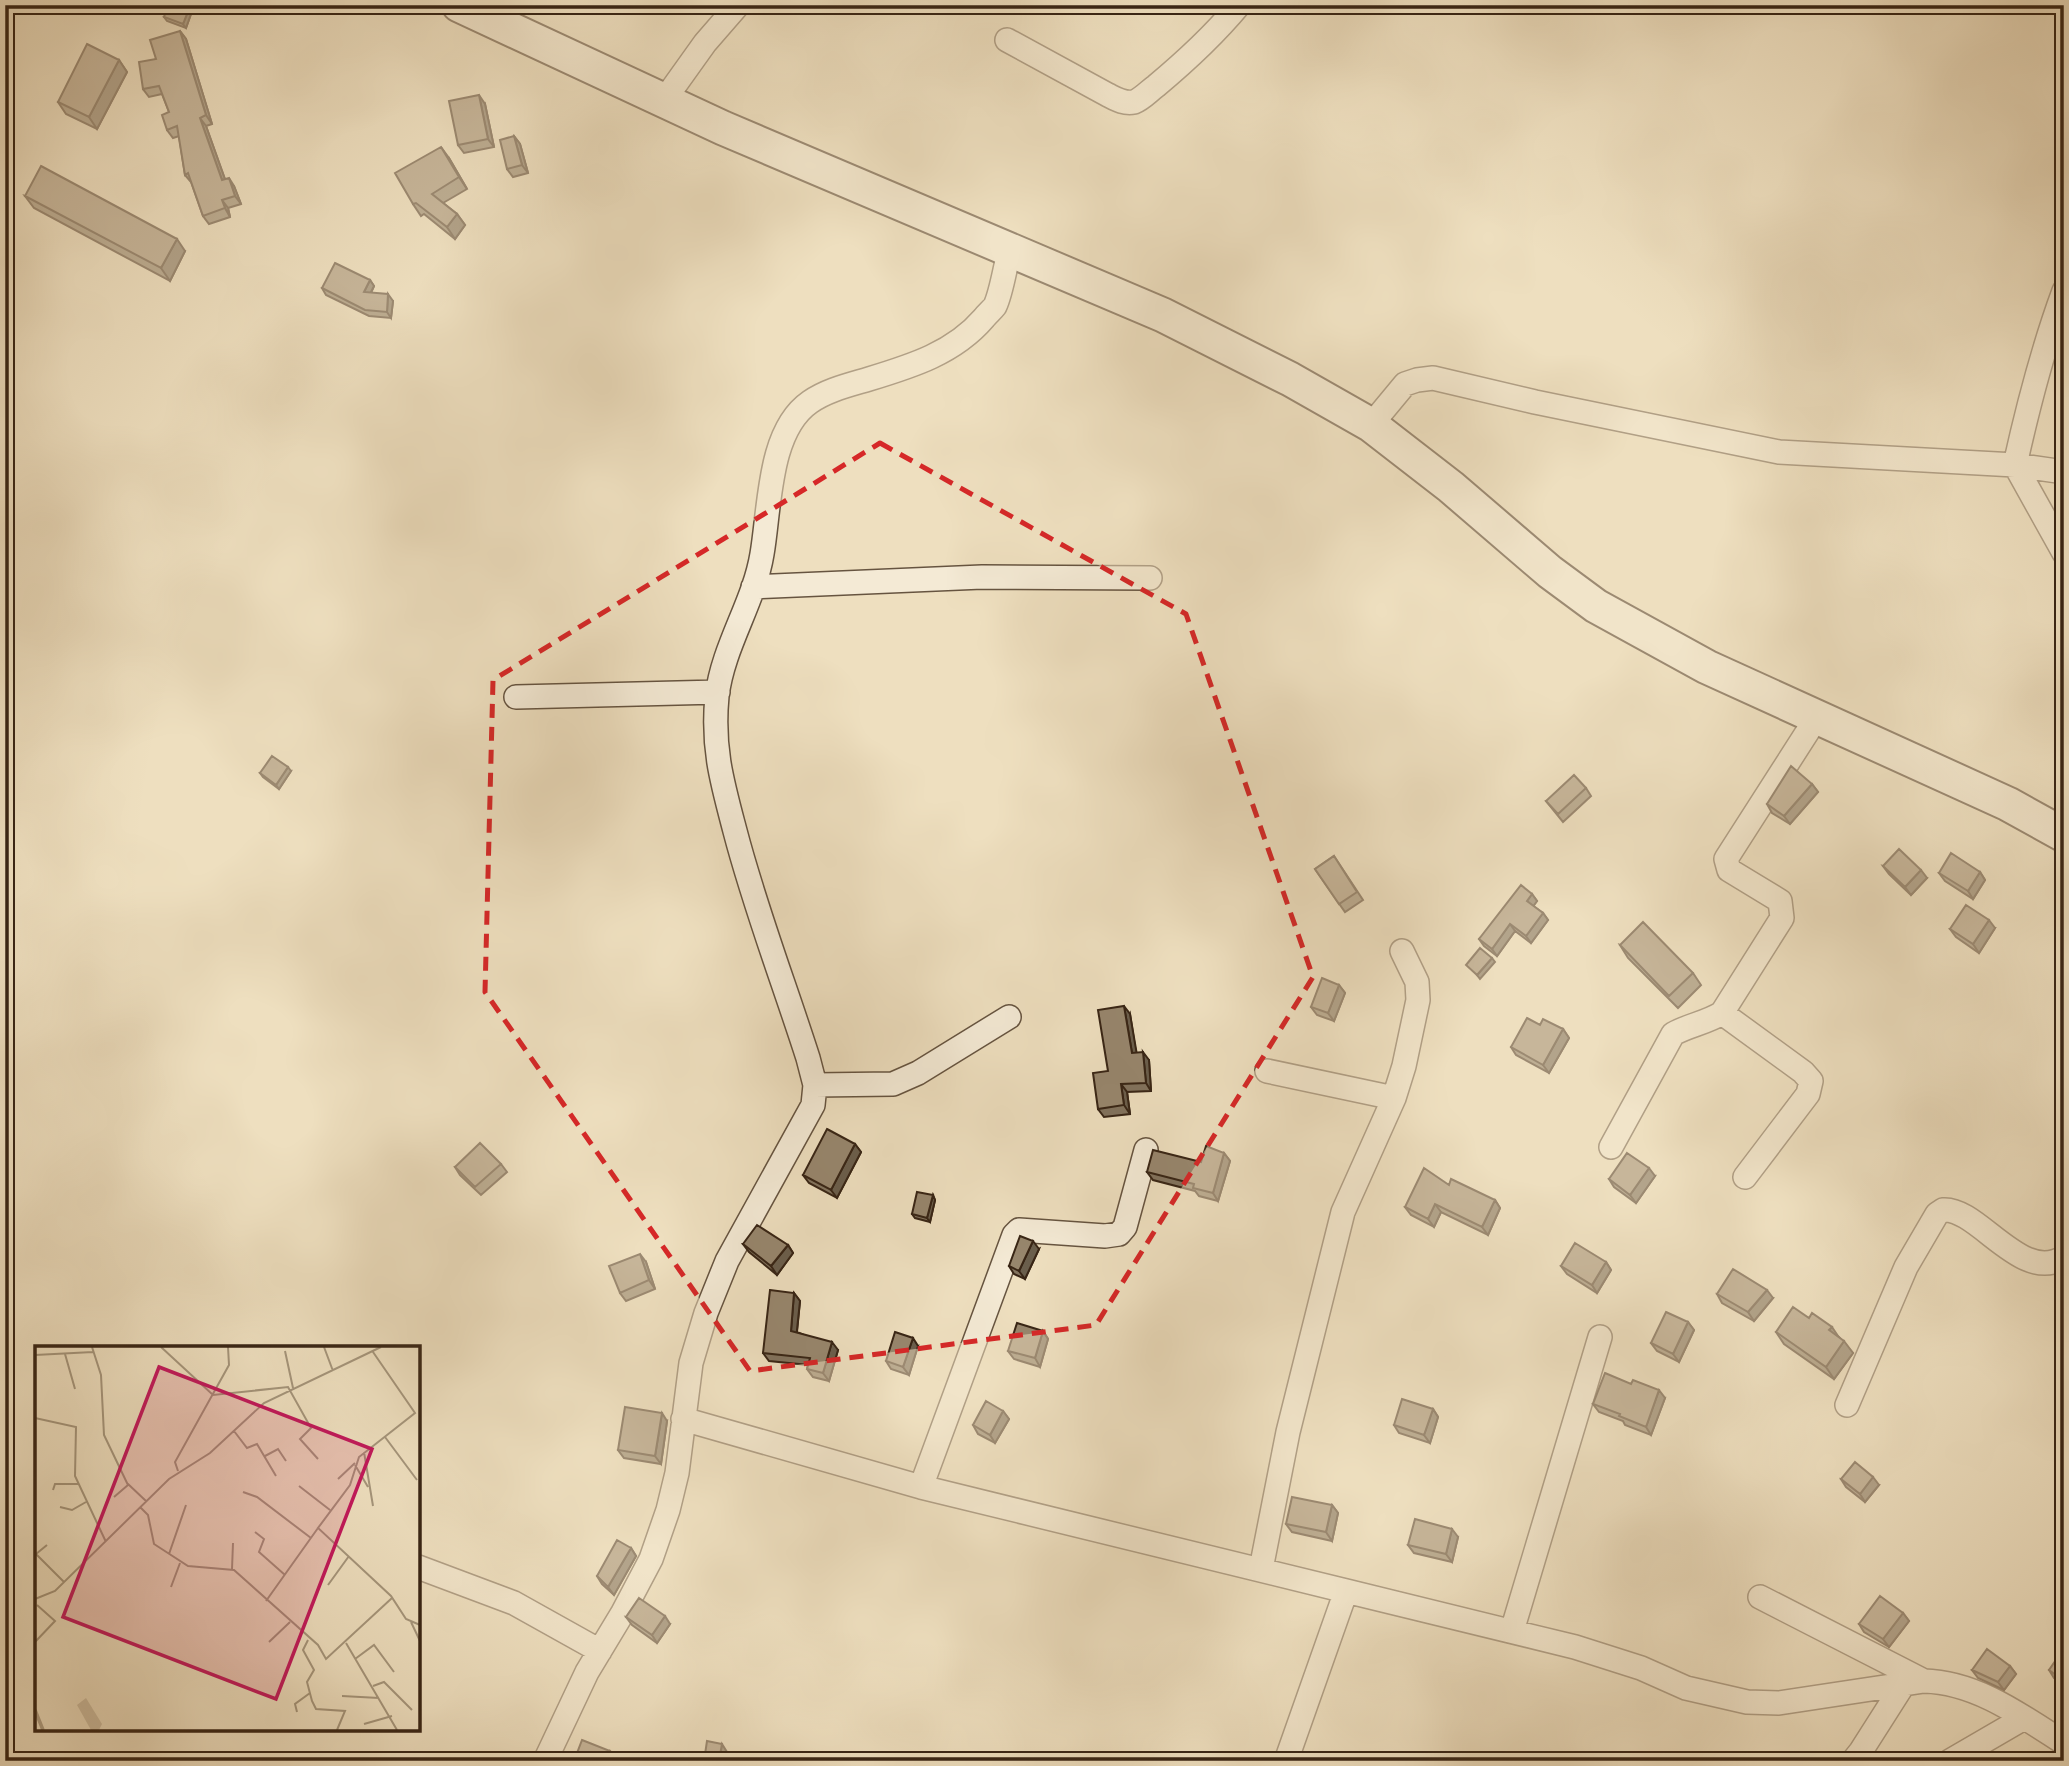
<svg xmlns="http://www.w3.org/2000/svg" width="2069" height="1766" font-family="'IM FELL DW Pica',serif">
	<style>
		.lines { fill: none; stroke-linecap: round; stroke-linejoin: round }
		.street-casing { stroke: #665440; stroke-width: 26 }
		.secondary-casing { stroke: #382515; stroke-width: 37 }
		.street { stroke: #f4ead5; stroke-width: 23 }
		.secondary { stroke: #f4ead5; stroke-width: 33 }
		.wall { fill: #82735e; stroke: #382515; stroke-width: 2 }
		.shaded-wall { fill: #6a5e4c; stroke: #382515; stroke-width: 2 }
		.building { fill: #97866d; stroke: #382515; stroke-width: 2 }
		.marked { fill: none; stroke: #d62828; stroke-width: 5; stroke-dasharray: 14 9; stroke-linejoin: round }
		.inset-river { fill: none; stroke: #b0a085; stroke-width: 3.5 }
		.inset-road { fill: none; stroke: #a5957b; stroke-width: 2 }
		.view { fill: #c2185b; fill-opacity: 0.15; stroke: #c2185b; stroke-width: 3.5 }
		.inset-edge { fill: none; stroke: #382515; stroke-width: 3.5 }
	</style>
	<rect width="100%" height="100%" fill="#eedfbf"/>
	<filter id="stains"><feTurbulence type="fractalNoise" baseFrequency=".00286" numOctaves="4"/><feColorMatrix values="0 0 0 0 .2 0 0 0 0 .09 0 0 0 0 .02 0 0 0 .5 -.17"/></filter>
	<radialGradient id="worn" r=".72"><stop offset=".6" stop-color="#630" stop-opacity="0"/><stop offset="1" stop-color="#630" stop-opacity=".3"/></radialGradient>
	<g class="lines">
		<g class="street-casing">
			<path id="street" d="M1007,40L1108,95C1116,99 1124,104 1134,102C1142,99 1149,91 1156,86C1186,61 1214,35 1239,5
				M665,99L705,43L738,5
				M2064,291C2043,348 2028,406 2015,465L2064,553
				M1371,425L1405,384L1417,380L1433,378L1535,402L1779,452L2015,465L2064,472
				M753,587L982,577L1150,578
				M516,697L718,692
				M1722,1013L1803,1072L1811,1081L1808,1094L1745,1177
				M1267,1071L1394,1098
				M815,1085L893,1084L918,1073L1009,1017
				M1611,1147L1673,1034C1689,1025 1706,1023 1722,1013L1782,918L1780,901L1729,870L1726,859L1817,717
				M1847,1405L1906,1267L1937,1214L1943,1210C1978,1207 2022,1285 2064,1257
				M683,1419L921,1487L1346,1591
				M921,1487L1014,1235L1019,1230L1105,1236L1119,1234L1125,1227L1146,1150
				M418,1567L514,1603L600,1651
				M1261,1569L1288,1432L1343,1212L1394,1098L1404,1066L1418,1000L1417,982L1402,951
				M1760,1597L1924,1681
				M1512,1631L1600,1337
				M545,1761L587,1672L622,1614L651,1559L668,1510L677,1473L691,1363L706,1313L727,1261L813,1105L815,1085L808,1058C784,983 755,908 735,831C722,782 712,748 717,696C723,646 754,603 762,554C770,508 768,431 810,402C827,390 849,385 869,379C912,366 954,353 984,318C987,314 992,310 995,306C1002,291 1005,266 1010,249
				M1286,1761L1346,1591L1575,1647L1641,1668L1686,1688L1747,1702L1779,1703L1924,1681C1976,1682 2022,1716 2064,1743
				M1853,1761L1861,1751L1903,1685
				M1950,1761L2024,1718"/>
		</g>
		<g class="secondary-casing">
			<path id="secondary" d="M459,5L723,128L1163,315L1290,379L1371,425L1451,487L1550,572L1596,606L1707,667L2008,804L2064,835"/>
		</g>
		<use href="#street" class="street"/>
		<use href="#secondary" class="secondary"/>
	</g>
	<path class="wall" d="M191,14L186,28L167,21L164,17Z
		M180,31L186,39L212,124L206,126L225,179L234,186L241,204L228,208L230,217L209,224L203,216L191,182L185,175L179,136L173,138L167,130L169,112L162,94L149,97L143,89L156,59Z
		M119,60L127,72L97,129L66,114L58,102Z
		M485,104L494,147L464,153L458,145Z
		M514,136L520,144L528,173L513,177L507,169Z
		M449,158L467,189L443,203L457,214L465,225L455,239L424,214L421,216L413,204Z
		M25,196L185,251L170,281L34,208Z
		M370,280L374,286L371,293L393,301L391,318L369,316L326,295L322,288Z
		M291,771L279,789L263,777L260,773Z
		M1812,784L1818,792L1790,824L1772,813L1767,804Z
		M1586,788L1591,796L1563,822L1546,801Z
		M1334,856L1363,900L1345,912L1315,869Z
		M1883,866L1927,878L1911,895L1889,874Z
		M1980,872L1985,880L1973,899L1945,881L1939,873Z
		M1532,894L1537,901L1533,906L1543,913L1548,920L1531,943L1515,931L1497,956L1484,946L1479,939Z
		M1995,928L1979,953L1956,937L1950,929Z
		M1620,945L1693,973L1701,985L1678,1008L1628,958Z
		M1339,985L1345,993L1334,1021L1317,1015L1311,1007Z
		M1130,1014L1136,1053L1149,1060L1151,1091L1127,1092L1130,1114L1104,1117L1098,1109L1108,1071Z
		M1540,1025L1563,1029L1569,1038L1549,1073L1516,1055L1511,1047Z
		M855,1144L861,1152L837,1198L809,1183L803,1175Z
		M1224,1153L1230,1161L1218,1201L1199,1196L1195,1191L1153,1180L1147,1172L1201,1162Z
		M501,1164L507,1172L481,1195L460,1175L455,1167Z
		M1655,1176L1636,1203L1614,1187L1609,1179Z
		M933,1195L935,1200L930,1222L915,1218L912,1214Z
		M1495,1200L1500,1208L1488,1235L1441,1212L1434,1227L1411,1215L1405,1207Z
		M743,1244L788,1245L793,1253L777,1275L749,1252Z
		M1039,1249L1025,1279L1014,1274L1009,1266Z
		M646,1262L655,1289L626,1301L620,1293Z
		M1606,1262L1611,1270L1597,1293L1567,1274L1561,1266Z
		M794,1293L800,1301L797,1332L838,1350L829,1381L813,1377L807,1369L808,1365L769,1361L763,1353Z
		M1717,1294L1773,1298L1754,1321L1722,1303Z
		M1809,1318L1839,1337L1853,1353L1834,1379L1784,1344L1776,1332Z
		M1688,1322L1694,1330L1679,1362L1657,1351L1651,1343Z
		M1043,1331L1048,1339L1040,1367L1014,1359L1008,1351Z
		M918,1346L909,1375L891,1369L886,1361Z
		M1665,1398L1651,1435L1625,1425L1623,1421L1599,1412L1593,1404Z
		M1433,1409L1438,1417L1430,1443L1399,1433L1394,1425Z
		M1003,1411L1009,1419L995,1443L978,1434L973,1425Z
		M667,1421L661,1464L624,1458L618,1450Z
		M1841,1479L1879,1485L1865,1502L1846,1487Z
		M1332,1505L1338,1513L1332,1541L1292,1532L1286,1524Z
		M1458,1537L1452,1562L1414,1553L1408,1545Z
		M631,1548L636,1556L614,1595L602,1584L597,1576Z
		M1903,1613L1909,1621L1889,1647L1864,1632L1859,1624Z
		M626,1617L670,1624L657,1643L632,1625Z
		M2064,1662V1685L2054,1678L2049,1670Z
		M2010,1666L2016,1674L2004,1690L1978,1678L1972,1670Z"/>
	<path class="shaded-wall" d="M189,9L191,14L186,28L183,24Z
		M180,31L186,39L212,124L206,115Z
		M119,60L127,72L97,129L89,117Z
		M479,95L485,104L494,147L488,139Z
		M200,118L206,126L228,188L222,180Z
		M514,136L520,144L528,173L522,165Z
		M441,147L449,158L467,189L459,177Z
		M229,178L234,186L241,204L235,196Z
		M222,200L228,208L230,217L225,208Z
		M457,214L465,225L455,239L447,227Z
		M177,239L185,251L170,281L161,268Z
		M370,280L374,286L368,298L364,292Z
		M388,294L393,301L391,318L387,312Z
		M288,767L291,771L279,789L276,785Z
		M1812,784L1818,792L1790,824L1784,816Z
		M1921,870L1927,878L1911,895L1905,887Z
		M1980,872L1985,880L1973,899L1968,891Z
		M1532,894L1537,901L1532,908L1527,901Z
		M1543,913L1548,920L1531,943L1526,936Z
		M1989,920L1995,928L1979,953L1973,944Z
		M1510,924L1515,931L1497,956L1492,949Z
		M1492,958L1495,962L1480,979L1477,975Z
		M1339,985L1345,993L1334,1021L1328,1013Z
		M1124,1006L1130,1014L1138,1061L1132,1053Z
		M1563,1029L1569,1038L1549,1073L1543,1065Z
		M1143,1052L1149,1060L1151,1091L1146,1083Z
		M1121,1084L1127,1092L1130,1114L1124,1105Z
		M855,1144L861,1152L837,1198L831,1190Z
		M1224,1153L1230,1161L1218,1201L1213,1193Z
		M1649,1168L1655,1176L1636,1203L1630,1195Z
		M933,1195L935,1200L930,1222L927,1218Z
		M1495,1200L1500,1208L1488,1235L1482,1227Z
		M1435,1204L1441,1212L1434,1227L1428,1219Z
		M1033,1241L1039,1249L1025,1279L1019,1271Z
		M788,1245L793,1253L777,1275L771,1266Z
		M640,1254L646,1262L655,1289L649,1280Z
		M1606,1262L1611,1270L1597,1293L1592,1285Z
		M1767,1290L1773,1298L1754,1321L1748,1312Z
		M794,1293L800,1301L796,1339L791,1331Z
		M1688,1322L1694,1330L1679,1362L1673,1354Z
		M1832,1327L1840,1339L1829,1330Z
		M1043,1331L1048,1339L1040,1367L1035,1358Z
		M913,1338L918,1346L909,1375L903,1367Z
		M1844,1341L1853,1353L1834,1379L1826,1367Z
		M832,1342L838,1350L829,1381L823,1373Z
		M1659,1390L1665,1398L1651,1435L1646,1427Z
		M1433,1409L1438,1417L1430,1443L1424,1435Z
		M1003,1411L1009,1419L995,1443L990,1435Z
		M662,1413L667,1421L661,1464L655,1456Z
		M1873,1477L1879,1485L1865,1502L1860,1494Z
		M1332,1505L1338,1513L1332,1541L1326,1532Z
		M1452,1529L1458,1537L1452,1562L1446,1554Z
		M631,1548L636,1556L614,1595L608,1587Z
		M1903,1613L1909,1621L1889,1647L1883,1639Z
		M665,1616L670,1624L657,1643L652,1635Z
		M2010,1666L2016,1674L2004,1690L1998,1682Z
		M722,1744L727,1752L726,1761H719Z
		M610,1751L616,1759L615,1761H606Z"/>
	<path class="building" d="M168,5H176L189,9L183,24L164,17Z
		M180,31L206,115L200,118L222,180L229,178L235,196L222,200L225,208L203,216L188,173L185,175L177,126L167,130L162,115L169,112L159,86L143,89L139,62L156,59L150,40Z
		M87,44L119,60L89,117L58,102Z
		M479,95L488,139L458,145L449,101Z
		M514,136L522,165L507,169L500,140Z
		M441,147L459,177L432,194L457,214L447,227L416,203L413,204L395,173Z
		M41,166L177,239L161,268L25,196Z
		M335,263L370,280L364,292L388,294L387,312L365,310L322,288Z
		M272,756L288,767L276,785L260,773Z
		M1791,766L1812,784L1784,816L1767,804Z
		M1574,775L1586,788L1558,814L1546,801Z
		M1899,849L1921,870L1905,887L1883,866Z
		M1951,853L1980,872L1968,891L1939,873Z
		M1334,856L1357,892L1339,904L1315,869Z
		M1521,885L1532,894L1527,901L1543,913L1526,936L1510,924L1492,949L1479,939Z
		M1966,905L1989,920L1973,944L1950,929Z
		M1643,922L1693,973L1669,996L1620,945Z
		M1480,948L1492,958L1477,975L1466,965Z
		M1322,978L1339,985L1328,1013L1311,1007Z
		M1124,1006L1132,1053L1143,1052L1146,1083L1121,1084L1124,1105L1098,1109L1093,1073L1108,1071L1098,1010Z
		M1527,1018L1540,1025L1543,1019L1563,1029L1543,1065L1511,1047Z
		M827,1129L855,1144L831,1190L803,1175Z
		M480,1143L501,1164L475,1187L455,1167Z
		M1206,1146L1224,1153L1213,1193L1193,1188L1194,1184L1147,1172L1153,1150L1201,1162Z
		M1627,1153L1649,1168L1630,1195L1609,1179Z
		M1424,1168L1449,1185L1451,1179L1495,1200L1482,1227L1435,1204L1428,1219L1405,1207Z
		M917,1192L933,1195L927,1218L912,1214Z
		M757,1225L788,1245L771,1266L743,1244Z
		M1020,1236L1033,1241L1019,1271L1009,1266Z
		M1575,1243L1606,1262L1592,1285L1561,1266Z
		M640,1254L649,1280L620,1293L609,1266Z
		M1733,1269L1767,1290L1748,1312L1717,1294Z
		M770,1290L794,1293L791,1331L832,1342L823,1373L807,1369L810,1358L763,1353Z
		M1793,1307L1809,1318L1812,1313L1832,1327L1829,1330L1844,1341L1826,1367L1776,1332Z
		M1666,1312L1688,1322L1673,1354L1651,1343Z
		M1017,1323L1043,1331L1035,1358L1008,1351Z
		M895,1332L913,1338L903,1367L886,1361Z
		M1605,1373L1631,1384L1633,1380L1659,1390L1646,1427L1619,1416L1620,1414L1593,1404Z
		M1402,1399L1433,1409L1424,1435L1394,1425Z
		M986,1401L1003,1411L990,1435L973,1425Z
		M625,1407L662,1413L655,1456L618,1450Z
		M1855,1462L1873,1477L1860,1494L1841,1479Z
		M1292,1497L1332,1505L1326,1532L1286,1524Z
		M1415,1519L1452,1529L1446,1554L1408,1545Z
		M617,1540L631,1548L608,1587L597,1576Z
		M1880,1596L1903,1613L1883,1639L1859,1624Z
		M639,1598L665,1616L652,1635L626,1617Z
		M1987,1649L2010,1666L1998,1682L1972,1670Z
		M2058,1657L2064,1662V1681L2049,1670Z
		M582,1740L610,1751L606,1761H574Z
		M707,1741L722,1744L719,1761H704Z"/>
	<path d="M0 0H2069V1766H0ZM880,443L1186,614L1313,977L1096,1325L750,1371L485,992L493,680Z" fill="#eedfbf" fill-opacity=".55" fill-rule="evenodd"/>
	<path class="marked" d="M880,443L1186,614L1313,977L1096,1325L750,1371L485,992L493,680Z"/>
	<g transform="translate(35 1346)">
		<rect width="385" height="385" fill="#eedfbf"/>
		<path d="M51,352L67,378L64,384H56L42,359Z" fill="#cfbfa2"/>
		<path class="inset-river" d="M0,364L8,384"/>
		<path class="inset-road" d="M57,1L66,29L69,89L93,139L79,151M126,1L178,49L253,41L276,82L265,93L283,113M289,1L298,25M250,5L258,42M338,6L380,67L324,111L315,139L283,182L356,250L371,273L385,279M30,8L40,43M0,9L58,6M0,72L41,81L40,130L71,196M199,85L212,102L222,98L241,130M350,91L382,134M329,106L338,160M230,110L243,103L251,115M320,119L333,141M143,125L140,116L194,19L193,1M303,133L320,117M93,138L111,155M264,140L295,164M18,144L20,138H44M208,146L222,151L276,192M25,161L37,164L51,156M105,161L113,169L119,198L153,220L199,224L283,299L291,313L357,252M220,186L229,193L224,206L250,229M12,199L1,208L29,236M134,208L151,159M197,223L198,197M293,239L314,210M136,241L145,217M0,253L20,245L134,133L175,107L229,57L346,1M231,255L283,182M376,276L385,295M273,294L268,304L279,324L272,336L277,355L281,363L310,365L302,384M0,296L20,275L2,259M234,296L255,276M311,297L362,384M320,313L339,299L359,326M338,340L349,336L377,364M307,350L344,352M262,366L260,358L275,347M329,378L357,370"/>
		<path class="view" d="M124,21L337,103L241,353L28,271Z"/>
		<rect width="385" height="385" class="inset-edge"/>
	</g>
	<rect width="2069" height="1766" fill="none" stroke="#eedfbf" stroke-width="28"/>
	<rect x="7" y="7" width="2055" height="1752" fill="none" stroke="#382515" stroke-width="3.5"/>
	<rect x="14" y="14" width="2041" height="1738" fill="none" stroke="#382515" stroke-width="2"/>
	<rect width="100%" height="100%" filter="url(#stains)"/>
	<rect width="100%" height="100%" fill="url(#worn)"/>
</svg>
